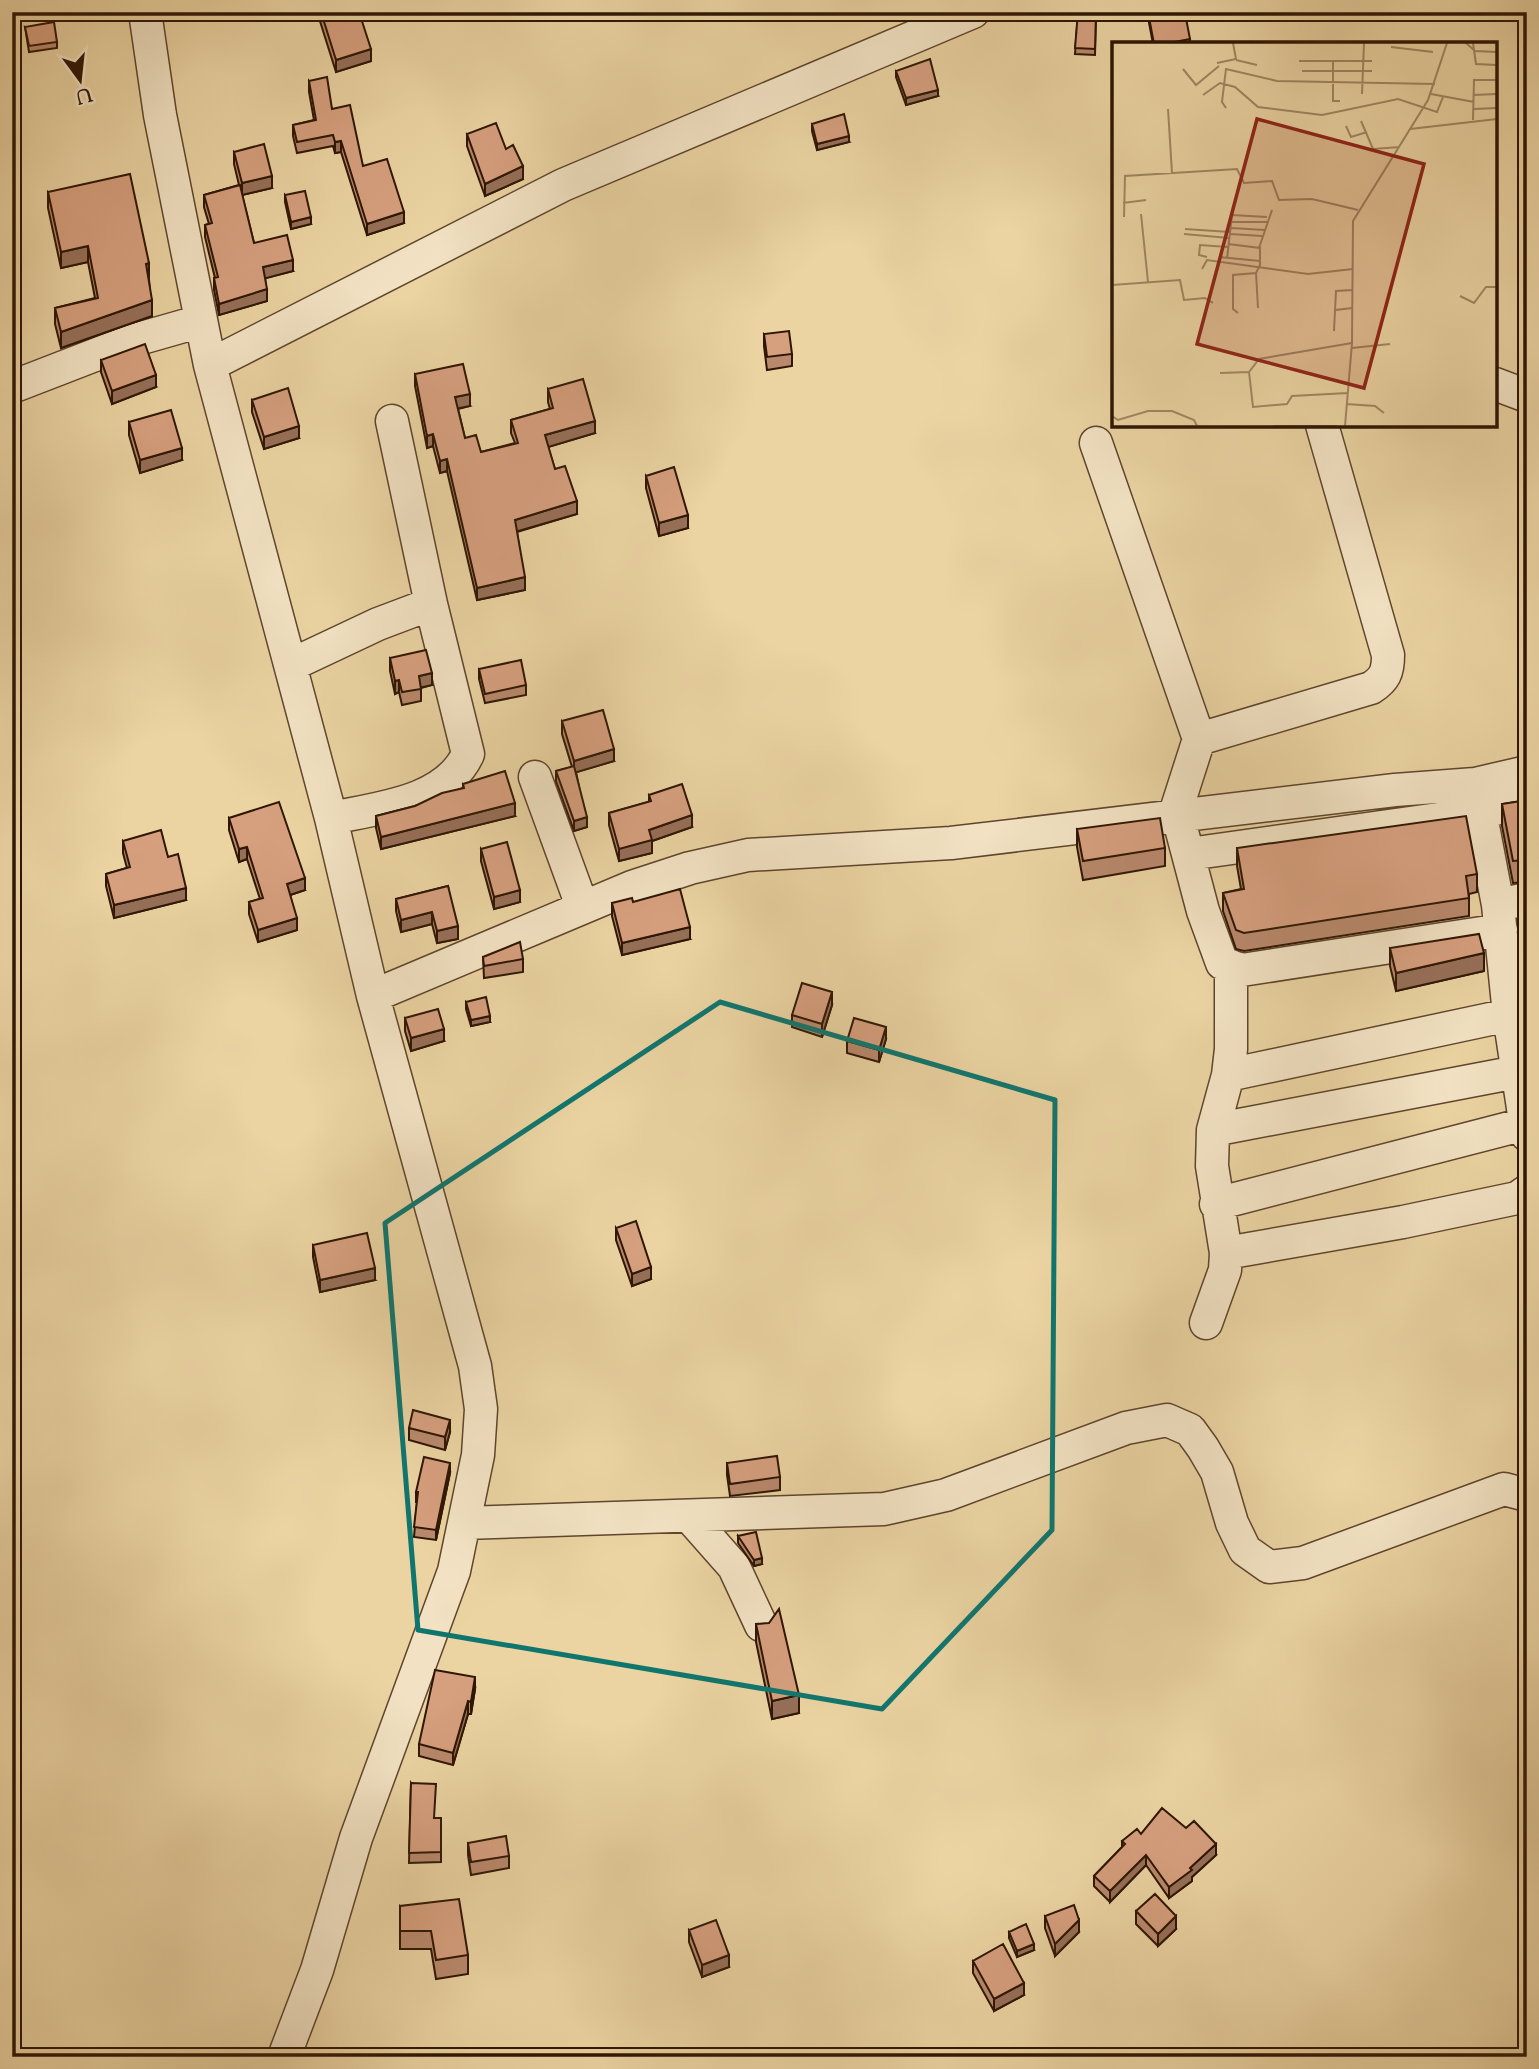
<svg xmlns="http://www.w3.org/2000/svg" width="1539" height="2069" font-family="'Sorts Mill Goudy',serif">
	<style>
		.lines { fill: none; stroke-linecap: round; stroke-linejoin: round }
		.minor-casing { stroke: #5e452c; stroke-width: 35 }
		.minor { stroke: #f2e2c3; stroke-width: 32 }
		.wall { fill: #b8896c; stroke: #2f1604; stroke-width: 2 }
		.shaded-wall { fill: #966f58; stroke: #2f1604; stroke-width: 2 }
		.building { fill: #d69f7e; stroke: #2f1604; stroke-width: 2 }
		.marked { fill: none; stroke: #0f766e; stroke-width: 5; stroke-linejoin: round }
		.inset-road { fill: none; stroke: #a08763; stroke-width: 2 }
		.view { fill: #8f2418; fill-opacity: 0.15; stroke: #8f2418; stroke-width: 3.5 }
		.inset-edge { fill: none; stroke: #2f1604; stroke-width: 3.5 }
	</style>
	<rect width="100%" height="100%" fill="#ebd3a2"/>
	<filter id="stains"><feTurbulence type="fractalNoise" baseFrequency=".00286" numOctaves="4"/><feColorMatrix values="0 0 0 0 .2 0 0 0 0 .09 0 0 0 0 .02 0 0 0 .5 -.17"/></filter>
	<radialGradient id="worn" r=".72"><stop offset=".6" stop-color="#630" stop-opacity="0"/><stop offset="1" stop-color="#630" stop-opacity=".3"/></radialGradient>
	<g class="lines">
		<g class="minor-casing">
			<path id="minor" d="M145,12L160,115L210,365L331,818L373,996L475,1366L481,1409L478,1455L454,1571L356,1838L317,1970L284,2057
				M210,365L563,185L973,12
				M1495,384L1527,396
				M12,387L131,341L201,321
				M392,421L431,604
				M1322,425L1388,655C1388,672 1385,679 1371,688L1199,739L1174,817L1180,824L1203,911L1222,963L1242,970L1501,930
				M1096,443L1199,739
				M291,665L378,624L431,604L468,754C446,802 379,808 331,818
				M535,777L582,906
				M1475,784L1498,905L1509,1015L1527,1135
				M1189,854L1481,813L1527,800
				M1498,905L1527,899
				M373,996L632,887L690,868L748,855L951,843L1395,790L1475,784L1527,772
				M1228,1075L1509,1015
				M1213,1130L1517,1072
				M1216,1204L1525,1124
				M1226,1253L1403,1222L1517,1198L1527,1191
				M1206,1323L1225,1270L1226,1253L1212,1166L1213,1130L1228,1075L1231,1049V966
				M689,1516L734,1567L761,1625
				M464,1523L884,1509L946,1495L1126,1428L1167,1420L1190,1430L1203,1448L1217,1472L1232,1523L1245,1550L1269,1567L1303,1563L1504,1489L1527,1495"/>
		</g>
		<use href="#minor" class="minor"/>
	</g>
	<path class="wall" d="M319,12H359L371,61L336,72L319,18Z
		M1078,12H1107V15L1096,16L1095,55L1075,54Z
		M1147,12H1167L1168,15L1190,39V44H1153Z
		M25,27L57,42V48L29,52Z
		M896,71L938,96L906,105L896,77Z
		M309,81L332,109L363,166L404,223L367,235L341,152L335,153L333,146L297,153L293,136V125L314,120L309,92Z
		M812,124L849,142L817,150L812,131Z
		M467,134L506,149L523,179L485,196L467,146Z
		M234,152L272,188L242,195L254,243L293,271L265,278L267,301L219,315L214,290V278H215L205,237V225L209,224L204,207V195L239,185L234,164Z
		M48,192L149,279L152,316L61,348L55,324V308L95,298L88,262L61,268L48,208Z
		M285,195L311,224L291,229L285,202Z
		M764,334L792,354V366L767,370L764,346Z
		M101,360L156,387L112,404L101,372Z
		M415,374L470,406L458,409L465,438L481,452L515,443L511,433V420L550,409L548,402V389L595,433L548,447L555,469L577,514L517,532L525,590L477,600L447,471L440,473L433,446L427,448L415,386Z
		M252,400L299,438L264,449L252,412Z
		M129,422L182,460L140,473L129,435Z
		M646,476L688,528L659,536L646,488Z
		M390,658L432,685L421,688V701L402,705L399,692L395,694L390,671Z
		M479,669L526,685V695L485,703L479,679Z
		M562,721L614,761L576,772L587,827L574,831L556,781V771L572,767L562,734Z
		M463,784L515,816L381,849L376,828V816L415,806L463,788Z
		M649,795L692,827L652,841V853L619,861L609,825V813L649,802Z
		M1527,800V882L1513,883L1502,826V804Z
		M229,818L305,890L290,895L297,930L258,942L249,914V902L260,899L247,859L239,862L229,830Z
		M1077,829L1165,848V866L1083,880L1077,847Z
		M123,841L186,900L114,918L106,886V874L127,868L123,853Z
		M1237,848L1477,874V892L1469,894V916L1244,951L1236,949L1223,911V893L1241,889L1237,866Z
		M481,849L520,902L494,909L481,861Z
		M448,886L458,939L437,943L432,924L401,932L396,911V899Z
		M633,902L690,939L622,955L612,916V903Z
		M1527,919V990L1520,938V920Z
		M1390,948L1484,971L1396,991L1390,966Z
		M483,957L523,959V972L484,978Z
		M466,1002L490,1022L471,1026L466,1009Z
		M832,1005L822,1037L792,1027V1015Z
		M405,1018L444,1041L411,1051L405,1031Z
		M886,1039L879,1062L847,1053V1041Z
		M616,1228L651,1279L632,1286L616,1240Z
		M313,1245L375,1280L320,1292L313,1257Z
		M409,1428L450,1432L445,1450L409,1440Z
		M727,1463L780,1477V1490L730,1496L727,1475Z
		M450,1473L436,1540L414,1537L417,1502H416V1492Z
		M738,1536L762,1564L754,1566L738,1543Z
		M756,1624L799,1713L772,1719L756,1642Z
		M475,1689L471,1714H468L453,1765L419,1756V1744Z
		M411,1783L434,1818H441V1862L409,1863Z
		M1141,1834L1216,1855L1192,1877V1881L1169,1898L1146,1865L1110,1902L1094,1886V1876L1122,1847V1841Z
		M468,1843L509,1856V1868L471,1875L468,1855Z
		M400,1906L468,1955V1974L436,1979L431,1949H400Z
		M1136,1911L1176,1929L1158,1946L1136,1924Z
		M1045,1916L1079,1932L1055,1956L1045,1928Z
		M689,1930L729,1967L702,1977L689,1942Z
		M1009,1932L1034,1950L1017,1957L1009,1938Z
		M973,1961L1024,1995L994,2011L973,1973Z"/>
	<path class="shaded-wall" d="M371,49V61L336,72V60Z
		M938,90V96L906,105V98Z
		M849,136V142L817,150V144Z
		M341,141V152L335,153V142Z
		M523,166V179L485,196V184Z
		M272,176V188L242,195V183Z
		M404,212V223L367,235V224Z
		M311,217V224L291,229V222Z
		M88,246V262L61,268V252Z
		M293,260V271L263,279V267Z
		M149,263V279H146V264Z
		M267,289V301L219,315V304Z
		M152,300V316L61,348V332Z
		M156,375V387L112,404V391Z
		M470,394V406L455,409V397Z
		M595,421V433L545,448V435Z
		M299,426V438L264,449V437Z
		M433,434V446L427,448V436Z
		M182,448V460L140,473V460Z
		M447,459V471L440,473V461Z
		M577,501V514L515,532V520Z
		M688,515V528L659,536V523Z
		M525,577V590L477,600V588Z
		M432,673V685L419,688V676Z
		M399,680V692L395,694V681Z
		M614,749V761L574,773V761Z
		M515,803V816L381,849V837Z
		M692,815V827L652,841V853L619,861V849L649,830Z
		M587,817V827L574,831V821Z
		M247,847V859L239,862V849Z
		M305,878V890L287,896V884Z
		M186,888V900L114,918V905Z
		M520,890V902L494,909V897Z
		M432,912V924L401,932V920Z
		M297,918V930L258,942V930Z
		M458,926V939L437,943V931Z
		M690,927V939L622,955V943Z
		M1484,953V971L1396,991V973Z
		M832,992V1005L822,1037V1024Z
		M490,1016V1022L471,1026V1020Z
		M886,1027V1039L879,1062V1050Z
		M444,1029V1041L411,1051V1038Z
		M651,1267V1279L632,1286V1274Z
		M375,1268V1280L320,1292V1280Z
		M450,1420V1432L445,1450V1437Z
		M450,1463V1473L436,1540V1530Z
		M762,1558V1564L754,1566V1560Z
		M475,1677V1689L471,1714V1702Z
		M799,1695V1713L772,1719V1701Z
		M468,1701V1714L453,1765V1753Z
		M1216,1844V1855L1192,1877V1881L1169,1898V1887Z
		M1146,1855V1865L1110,1902V1891Z
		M1176,1916V1929L1158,1946V1934Z
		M1079,1920V1932L1055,1956V1944Z
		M1034,1944V1950L1017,1957V1951Z
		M729,1955V1967L702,1977V1965Z
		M1024,1983V1995L994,2011V1999Z"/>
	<path class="building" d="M321,12H359L371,49L336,60Z
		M1078,12H1096L1095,49L1075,48Z
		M1148,12H1167L1168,15L1185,13L1190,39L1164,44H1154Z
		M54,22L57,42L29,46L25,27Z
		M930,59L938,90L906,98L896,71Z
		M327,77L332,109L350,105L363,166L387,159L404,212L367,224L341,141L335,142L333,135L297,142L293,125L316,120L309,81Z
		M844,114L849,136L817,144L812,124Z
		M496,123L506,149L513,145L523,166L485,184L467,134Z
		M264,144L272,176L242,183L234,152Z
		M130,174L149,263L146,264L152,300L61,332L55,308L98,298L88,246L61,252L48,192Z
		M240,185L254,243L287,235L293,260L263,267L267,289L219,304L214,278L218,277L205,225L212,223L204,195Z
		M305,191L311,217L291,222L285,195Z
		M789,331L792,354L767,357L764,334Z
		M145,344L156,375L112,391L101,360Z
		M463,364L470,394L455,397L465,438L476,435L481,452L518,443L511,420L553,408L548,389L583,379L595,421L545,435L555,469L565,466L577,501L515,520L525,577L477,588L447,459L440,461L433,434L427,436L415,374Z
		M288,388L299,426L264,437L252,400Z
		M171,410L182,448L140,460L129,422Z
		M674,467L688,515L659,523L646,476Z
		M426,650L432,673L419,676L421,689L402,692L399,680L395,681L390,658Z
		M521,660L526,685L485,694L479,669Z
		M603,710L614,749L574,761L562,721Z
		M574,766L587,817L574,821L556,771Z
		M505,771L515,803L381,837L376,816L415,806L442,793L464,788L463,784Z
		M682,784L692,815L649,830L652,840L619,849L609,813L651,801L649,795Z
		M1527,800V860L1513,861L1502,804Z
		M279,802L305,878L287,884L297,918L258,930L249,902L263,898L247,847L239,849L229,818Z
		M1466,816L1477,874L1466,876L1469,898L1244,933L1236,930L1223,893L1244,889L1237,848Z
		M1160,818L1165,848L1083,861L1077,829Z
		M161,830L168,857L178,854L186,888L114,905L106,874L130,867L123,841Z
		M507,842L520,890L494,897L481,849Z
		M448,886L458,926L437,931L432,912L401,920L396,899Z
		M680,889L690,927L622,943L612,903L632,898L633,902Z
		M1527,919V972L1520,920Z
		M1479,934L1484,953L1396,973L1390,948Z
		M520,942L523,959L484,966L483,957Z
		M802,983L832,992L822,1024L792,1015Z
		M486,997L490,1016L471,1020L466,1002Z
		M438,1009L444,1029L411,1038L405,1018Z
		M854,1018L886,1027L879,1050L847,1041Z
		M636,1221L651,1267L632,1274L616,1228Z
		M367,1233L375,1268L320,1280L313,1245Z
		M413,1410L450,1420L445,1437L409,1428Z
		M777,1456L780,1477L730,1484L727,1463Z
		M424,1457L450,1463L436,1530L414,1527L418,1492H416Z
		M756,1532L762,1558L754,1560L738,1536Z
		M779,1609L799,1695L772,1701L756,1624L769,1623Z
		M435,1670L475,1677L471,1702L468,1701L453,1753L419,1744Z
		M411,1783L436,1784L434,1818H441V1852L409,1853Z
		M1162,1808L1186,1828L1194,1821L1216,1844L1190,1868L1192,1870L1169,1887L1146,1855L1110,1891L1094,1876L1125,1844L1122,1841L1137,1829L1141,1834Z
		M506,1836L509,1856L471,1862L468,1843Z
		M1155,1894L1176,1916L1158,1934L1136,1911Z
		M459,1899L468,1955L436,1960L431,1931H400V1906Z
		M1074,1905L1079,1920L1055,1944L1045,1916Z
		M716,1920L729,1955L702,1965L689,1930Z
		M1026,1924L1034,1944L1017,1951L1009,1932Z
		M1003,1944L1024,1983L994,1999L973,1961Z"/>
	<path class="marked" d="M720,1002L1055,1100L1052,1530L882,1709L418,1630L385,1223Z"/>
	<g transform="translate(1112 42)">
		<rect width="385" height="385" fill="#ebd3a2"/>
		<path class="inset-road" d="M354,1L363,9L385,10M361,1L364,22L385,23M279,5L321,10M124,18L145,23M187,19H260M221,19V59H228M105,21L124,17L121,1M71,27L84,43L107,24M190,29H260M250,52L252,1M319,52L362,60M91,53L108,41L123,45L146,65L210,73L286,57L325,70L331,55M361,53L385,52M114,66L110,60L114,27L165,39L323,42M56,67L60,131M362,67L385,66M361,78L362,38H385M249,79L261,107L288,105M234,84L239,95L255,90M298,87L385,77M11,161L34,158M29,172L36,240M12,175L13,134L125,127L132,141L160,139L167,158L200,157L246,168M119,180H155M119,186L153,188M73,187L118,190M72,192L117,196M118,192L150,194M116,202L148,206V223L144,231L121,233V267L126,271M147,206L160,168M95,215L87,213L88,203L116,205M107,215L148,219M115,217L120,173L155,175M90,227L95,218L196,232L241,227M144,231L146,266M0,243L68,238L72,258L93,256L101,261M348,254L362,261L374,245H385M240,266L223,268L224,249L240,248M222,289L223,268M240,306L278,302M137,330L141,365L175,362L180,354L236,351M108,331L137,330L147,317L240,301M234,362L263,364L272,371M0,374L6,378L36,369H60L82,378L85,384M161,384H225M233,384L240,301L241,179L316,58L335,1"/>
		<path class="view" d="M145,77L312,122L252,346L85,302Z"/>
		<rect width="385" height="385" class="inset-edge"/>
	</g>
	<rect width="1539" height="2069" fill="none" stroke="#ebd3a2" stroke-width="42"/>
	<rect x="14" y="14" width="1511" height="2041" fill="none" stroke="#2f1604" stroke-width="3.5"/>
	<rect x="21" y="21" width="1497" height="2027" fill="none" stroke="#2f1604" stroke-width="2"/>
	<g transform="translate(80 80) rotate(165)" stroke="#f2e2c3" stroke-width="5" paint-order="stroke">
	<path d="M0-5L12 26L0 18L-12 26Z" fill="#2f1604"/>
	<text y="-10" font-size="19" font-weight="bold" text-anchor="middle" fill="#2f1604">U</text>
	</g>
	<rect width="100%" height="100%" filter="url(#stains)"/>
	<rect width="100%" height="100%" fill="url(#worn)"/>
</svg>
